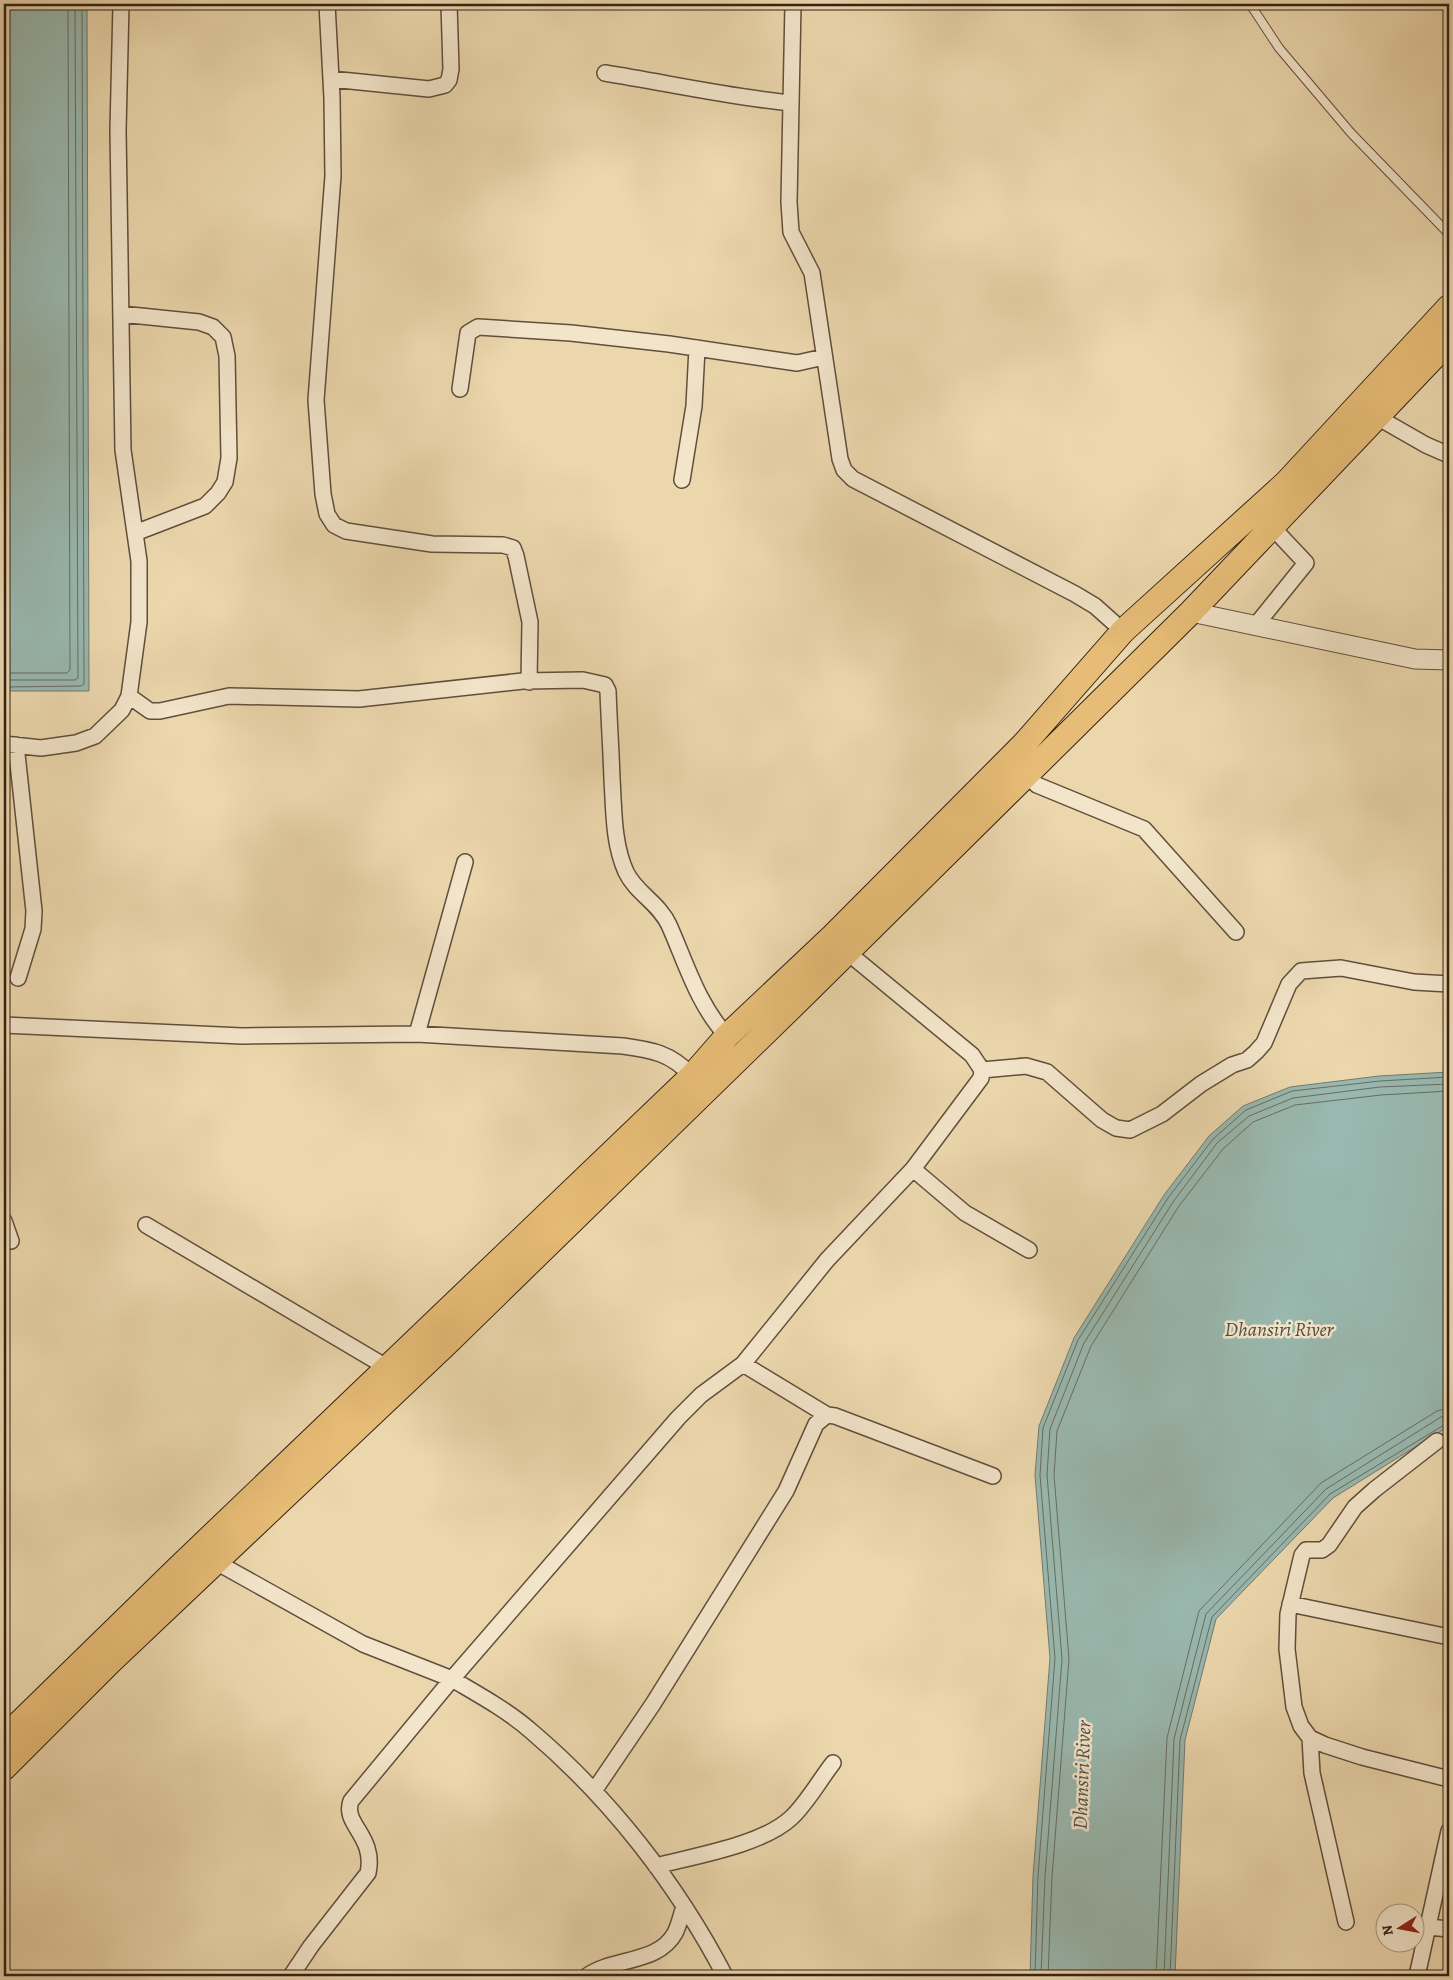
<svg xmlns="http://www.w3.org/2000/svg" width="1453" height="1980" font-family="Alegreya,serif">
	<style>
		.water { fill: #99b8af; stroke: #707c72 }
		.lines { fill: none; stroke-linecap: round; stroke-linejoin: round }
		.shore { stroke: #666d63; stroke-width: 1 }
		.service-casing { stroke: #604f3c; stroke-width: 10 }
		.minor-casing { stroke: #604f3c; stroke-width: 18 }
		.tertiary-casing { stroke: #604f3c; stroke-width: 21 }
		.primary-casing { stroke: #322217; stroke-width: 26 }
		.service { stroke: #f3e5ca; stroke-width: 8 }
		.minor { stroke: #f3e5ca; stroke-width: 15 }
		.tertiary { stroke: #f3e5ca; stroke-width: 19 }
		.primary { stroke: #e6bc76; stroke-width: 24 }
		.labels { text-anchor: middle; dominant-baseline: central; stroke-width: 5; stroke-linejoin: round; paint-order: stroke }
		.water-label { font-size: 20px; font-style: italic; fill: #514f45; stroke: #f3e5ca }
	</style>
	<rect width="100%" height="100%" fill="#ecd7ad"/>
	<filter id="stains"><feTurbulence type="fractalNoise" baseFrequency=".004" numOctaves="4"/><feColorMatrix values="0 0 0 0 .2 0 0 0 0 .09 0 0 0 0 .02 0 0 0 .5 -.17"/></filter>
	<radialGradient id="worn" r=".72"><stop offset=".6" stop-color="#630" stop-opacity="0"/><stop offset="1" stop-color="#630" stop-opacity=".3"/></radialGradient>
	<path class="water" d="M4,4H87L89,691H4Z
		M1449,1072V1426L1333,1498L1216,1619L1185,1740L1175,1976H1030L1033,1876L1050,1658L1035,1475L1039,1426L1074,1338L1164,1195L1209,1136L1243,1106L1290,1087L1379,1076Z"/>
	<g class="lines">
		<path class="shore" d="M4,673H67L70,670L68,4
			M4,680H75L78,678L75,4
			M4,687L81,686L84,684L82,4
			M1035,1976L1038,1876L1055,1658L1040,1475L1043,1428L1078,1340L1168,1198L1213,1139L1246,1110L1292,1091L1380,1081L1449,1077
			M1041,1976L1045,1877L1062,1659L1047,1475L1050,1429L1084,1343L1173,1202L1217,1143L1249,1116L1293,1098L1380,1087L1449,1084
			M1048,1976L1052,1877L1069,1659L1054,1475L1057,1431L1091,1346L1179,1206L1223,1149L1253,1122L1295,1105L1381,1095L1449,1091
			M1156,1976L1167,1738L1199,1611L1321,1483L1437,1411L1449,1408
			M1164,1976L1174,1739L1206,1614L1326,1489L1441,1417L1449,1416
			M1170,1976L1180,1740L1212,1617L1330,1494L1449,1422"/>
		<g class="service-casing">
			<path id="service" d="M1250,4L1279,48L1351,133L1449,234"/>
		</g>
		<g class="minor-casing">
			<path id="minor" d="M327,4L332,98L333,176L316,400L323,494L327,514L334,525L346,531L432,544L503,545L513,548L516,556L530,622L529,682
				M793,4L789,202L791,232L812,273L840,459L844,470L853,479L1075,594L1095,606L1123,631
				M605,73C667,83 729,97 791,103
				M331,79L429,89L445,85L449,80L451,69L449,4
				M121,314L199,322L213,327L223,337L227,356L229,458L225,482L218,493L205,506L135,533
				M460,389L468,333L478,327L571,333L669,344L797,363L824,357
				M1377,417L1426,445L1449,455
				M682,480L694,406L697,348
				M1256,625L1306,563L1272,527
				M129,696L150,711H160L229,696L359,699L523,681L583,680L605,685L608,691C609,720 611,749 612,779C614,810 613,843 626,872C636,893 659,903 669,925C686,963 698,1005 727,1036
				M4,744L41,748L76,743L95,736L122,710L129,696L139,622V561L123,450L118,130L121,4
				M16,745L34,911L33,929L18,978
				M1026,775L1037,785L1144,829L1236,932
				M4,1025L242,1036L417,1034L623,1046C652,1050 671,1053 692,1076
				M417,1034L465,862
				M982,1070L1026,1066L1047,1072L1102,1120L1116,1128L1130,1130L1162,1114L1201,1084L1232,1065L1247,1060L1256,1052L1264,1043L1289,984L1301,971L1341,968L1414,982L1449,984
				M913,1169L965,1213L1029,1250
				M4,1221L11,1241
				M146,1225L388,1368
				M743,1364L827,1415
				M1437,1441L1374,1490L1355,1507L1329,1545L1322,1550H1306L1302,1555L1288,1614L1287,1649L1294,1707L1301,1726L1310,1738L1325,1745L1362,1757L1449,1779
				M216,1562L363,1644L452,1679L678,1418L701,1395L743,1364L827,1260L913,1169L981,1078L982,1070L972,1055L847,952
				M1290,1604L1449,1637
				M1310,1738L1312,1773L1346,1922
				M594,1791L653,1704L786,1491L816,1424L827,1415L835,1416L993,1476
				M656,1866C694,1856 762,1845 791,1818C807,1803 819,1781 833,1763
				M1428,1927L1449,1929
				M291,1976L311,1946L368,1873C376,1836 342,1824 351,1801L452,1679C479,1695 507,1710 531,1731C610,1798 677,1884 725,1976
				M587,1976C614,1957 658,1964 675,1933C679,1925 681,1915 684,1907
				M1417,1976L1449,1831"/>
		</g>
		<g class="tertiary-casing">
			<path id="tertiary" d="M1191,612L1415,659L1449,660"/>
		</g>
		<g class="primary-casing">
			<path id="primary" d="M4,1738L177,1569L692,1076L727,1036L833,936L1024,744L1123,631L1286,483L1449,307
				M4,1768L110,1662L445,1345L806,993L1191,612L1449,341"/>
		</g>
		<use href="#service" class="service"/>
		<use href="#minor" class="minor"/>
		<use href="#tertiary" class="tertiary"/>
		<use href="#primary" class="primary"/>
	</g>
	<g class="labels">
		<g class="water-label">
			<text x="1279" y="1329">Dhansiri River</text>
			<text transform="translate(1082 1775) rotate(-88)">Dhansiri River</text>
		</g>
	</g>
	<rect width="1453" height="1980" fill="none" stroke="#ecd7ad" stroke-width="20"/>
	<rect x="5" y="5" width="1443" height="1970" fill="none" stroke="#322217" stroke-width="2.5"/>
	<rect x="10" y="10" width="1433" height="1960" fill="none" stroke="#322217"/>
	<g transform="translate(1400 1928) rotate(259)"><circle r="24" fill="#f3e5ca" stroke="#a69782"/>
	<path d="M0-4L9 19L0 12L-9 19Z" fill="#8f2418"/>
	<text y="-8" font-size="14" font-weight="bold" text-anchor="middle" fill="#322217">N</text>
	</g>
	<rect width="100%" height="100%" filter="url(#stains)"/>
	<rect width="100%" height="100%" fill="url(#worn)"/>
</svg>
